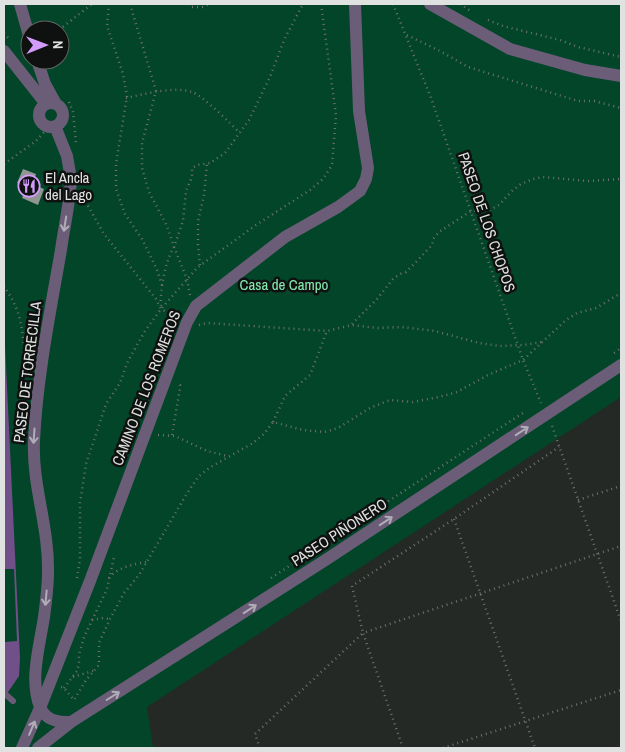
<svg xmlns="http://www.w3.org/2000/svg" width="625" height="752" font-family="'Archivo Narrow',sans-serif">
	<style>
		.green { fill: #024529; fill-rule: evenodd }
		.water { fill: #714f89 }
		.building { fill: #919693 }
		.lines { fill: none; stroke-linecap: round; stroke-linejoin: round }
		.path { stroke: #6e726f; stroke-width: 2.5; stroke-dasharray: 1 4; stroke-linecap: butt }
		.service { stroke: #6b5d77; stroke-width: 6 }
		.minor { stroke: #6b5d77; stroke-width: 12 }
		.oneway { stroke: #b1adb6 }
		.labels { text-anchor: middle; dominant-baseline: central; stroke-width: 5; stroke-linejoin: round; paint-order: stroke }
		.poi-label { font-size: 15px; fill: #dfe2e0; stroke: #0f1110; text-anchor: start }
		.street-label { font-size: 15px; fill: #dfe2e0; stroke: #0f1110 }
		.park-label { font-size: 15px; fill: #83ebb0; stroke: #0f1110 }
	</style>
	<rect width="100%" height="100%" fill="#252926"/>
	<path class="green" d="M4,4H621V397L147,707L153,748H4ZM30,30H60V60H30Z"/>
	<path class="water" d="M4,337L5,345L20,658L19,676L4,698V642L17,641L14,569H4Z"/>
	<path class="building" d="M23,169L36,174L34,181L40,183L39,187L44,189L38,205L22,198L24,193L18,190L20,184L17,183Z"/>
	<g class="lines">
		<path class="path" d="M109,4L107,26L123,74L127,96L116,164V189L125,214L142,239L157,270L162,285
			M130,4L156,91L142,143V168L149,192L167,226L174,247C165,262 160,289 161,307
			M188,4L192,7H203L209,4
			M393,4L431,98L523,360L541,403
			M460,4L472,12
			M488,20L503,26L560,40L578,47L621,57
			M59,30L92,4
			M4,33L9,39
			M407,35L442,52L468,67L578,101H594L621,108
			M126,98C144,94 175,86 192,92C201,94 232,125 240,133
			M69,102L73,112L76,143
			M4,164L36,141L44,132
			M83,197L104,234L156,299L161,309L177,317
			M200,265L198,245V221L204,195L207,163
			M4,286C7,291 11,297 14,303C28,332 23,368 23,399
			M190,295L187,279L174,247L183,221L186,191L192,177V168L197,165L210,163L225,153L249,120L270,77L284,40L303,4
			M352,324L377,299L393,279L400,274L406,272L416,262L432,245L434,238L439,232L471,211L490,210L499,205L512,191L521,184L533,179L543,177L588,181L621,179
			M199,325L207,323L327,331L352,325L377,328L402,327L435,331L479,343L500,346L524,345L542,342
			M614,353L621,348
			M273,422L285,396L310,375L327,331
			M552,426L621,621
			M158,435L175,436L207,451L227,456
			M172,435L180,388V385L177,383
			M578,500L621,486
			M454,519L535,748
			M77,578L80,559V503L86,464L106,404L120,383L128,361L145,331L161,309L198,267L256,225L310,190L323,179L332,165L336,115L321,4
			M109,578C118,567 134,564 147,562
			M271,578L526,411
			M92,620L103,618L109,619
			M73,677L96,670
			M61,687L64,688L74,700L86,680L99,665V643L110,619L124,593L139,575L186,495L198,477L209,468L253,443L264,434L273,422L303,430L325,432L338,428L370,408L390,400L413,402L439,397L457,392L488,375L523,360L566,320L577,313L596,308L621,293
			M64,688L77,671L79,664V655L84,637L107,589L114,557
			M260,748L255,734L363,633L352,586L454,519L559,447
			M403,748L363,633L621,546
			M443,748L621,690"/>
		<path class="service" d="M4,693L13,701"/>
		<path class="minor" d="M20,4L30,39
			M430,4L510,49L585,70L621,76
			M4,51L46,104
			M37,60L45,84L56,104
			M39 115a12 12 0 1 1 24 0a12 12 0 1 1-24 0Z
			M55,126L67,156L71,179C70,203 64,227 61,250C50,313 37,377 34,441C32,485 49,527 48,572C48,587 46,602 44,617C40,644 29,680 40,707C46,721 58,722 71,722
			M22,748L40,708L90,581L187,322L196,306L285,237L338,207L360,191L366,179L368,168L359,111L355,4
			M38,748L71,722L324,561L621,365"/>
	</g>
	<defs><path id="oneway-shaft" d="M-6 0H5M1.5-3L5.5 0L1.5 3" fill="none" stroke-width="1.6" stroke-linecap="round" stroke-linejoin="round" transform="scale(1.25)"/></defs>
	<g class="oneway">
		<use href="#oneway-shaft" transform="translate(65 224) rotate(99)"/>
		<use href="#oneway-shaft" transform="translate(522 431) rotate(-33)"/>
		<use href="#oneway-shaft" transform="translate(34 436) rotate(94)"/>
		<use href="#oneway-shaft" transform="translate(386 521) rotate(-33)"/>
		<use href="#oneway-shaft" transform="translate(46 598) rotate(95)"/>
		<use href="#oneway-shaft" transform="translate(250 609) rotate(-33)"/>
		<use href="#oneway-shaft" transform="translate(113 696) rotate(-32)"/>
		<use href="#oneway-shaft" transform="translate(32 728) rotate(-67)"/>
	</g>
	<defs>
		<g id="restaurant-ring" transform="scale(1.125)"><circle r="9.5" fill="#0f1110" stroke="#d39cfc" stroke-width="1.5"/><path d="M-5-6h1v4h1v-4h1v4h1v-4h1v5L-1.5 .5V6h-2V.5L-5-1ZM5-6V6H3V1.5H1.5Q1.5-4 5-6Z" fill="#d39cfc"/></g>
	</defs>
	<g fill-rule="evenodd">
		<use href="#restaurant-ring" x="29" y="186"/>
	</g>
	<g class="labels">
		<g class="poi-label">
			<text x="45" y="177">El Ancla<tspan x="45" dy="17">del Lago</tspan></text>
		</g>
		<g class="street-label">
			<text transform="translate(487 222) rotate(71)">PASEO DE LOS CHOPOS</text>
			<text transform="translate(27 372) rotate(-83)">PASEO DE TORRECILLA</text>
			<text transform="translate(146 388) rotate(-69)">CAMINO DE LOS ROMEROS</text>
			<text transform="translate(339 532) rotate(-33)">PASEO PIÑONERO</text>
		</g>
		<g class="park-label">
			<text x="284" y="284">Casa de Campo</text>
		</g>
	</g>
	<rect width="625" height="752" fill="none" stroke="#dfe2e0" stroke-width="10"/>
	<g transform="translate(45 45) rotate(89)"><circle r="24" fill="#0f1110" stroke="#626563"/>
	<path d="M0-4L9 19L0 12L-9 19Z" fill="#d39cfc"/>
	<text y="-8" font-size="14" font-weight="bold" text-anchor="middle" fill="#dfe2e0">N</text>
	</g>
</svg>
